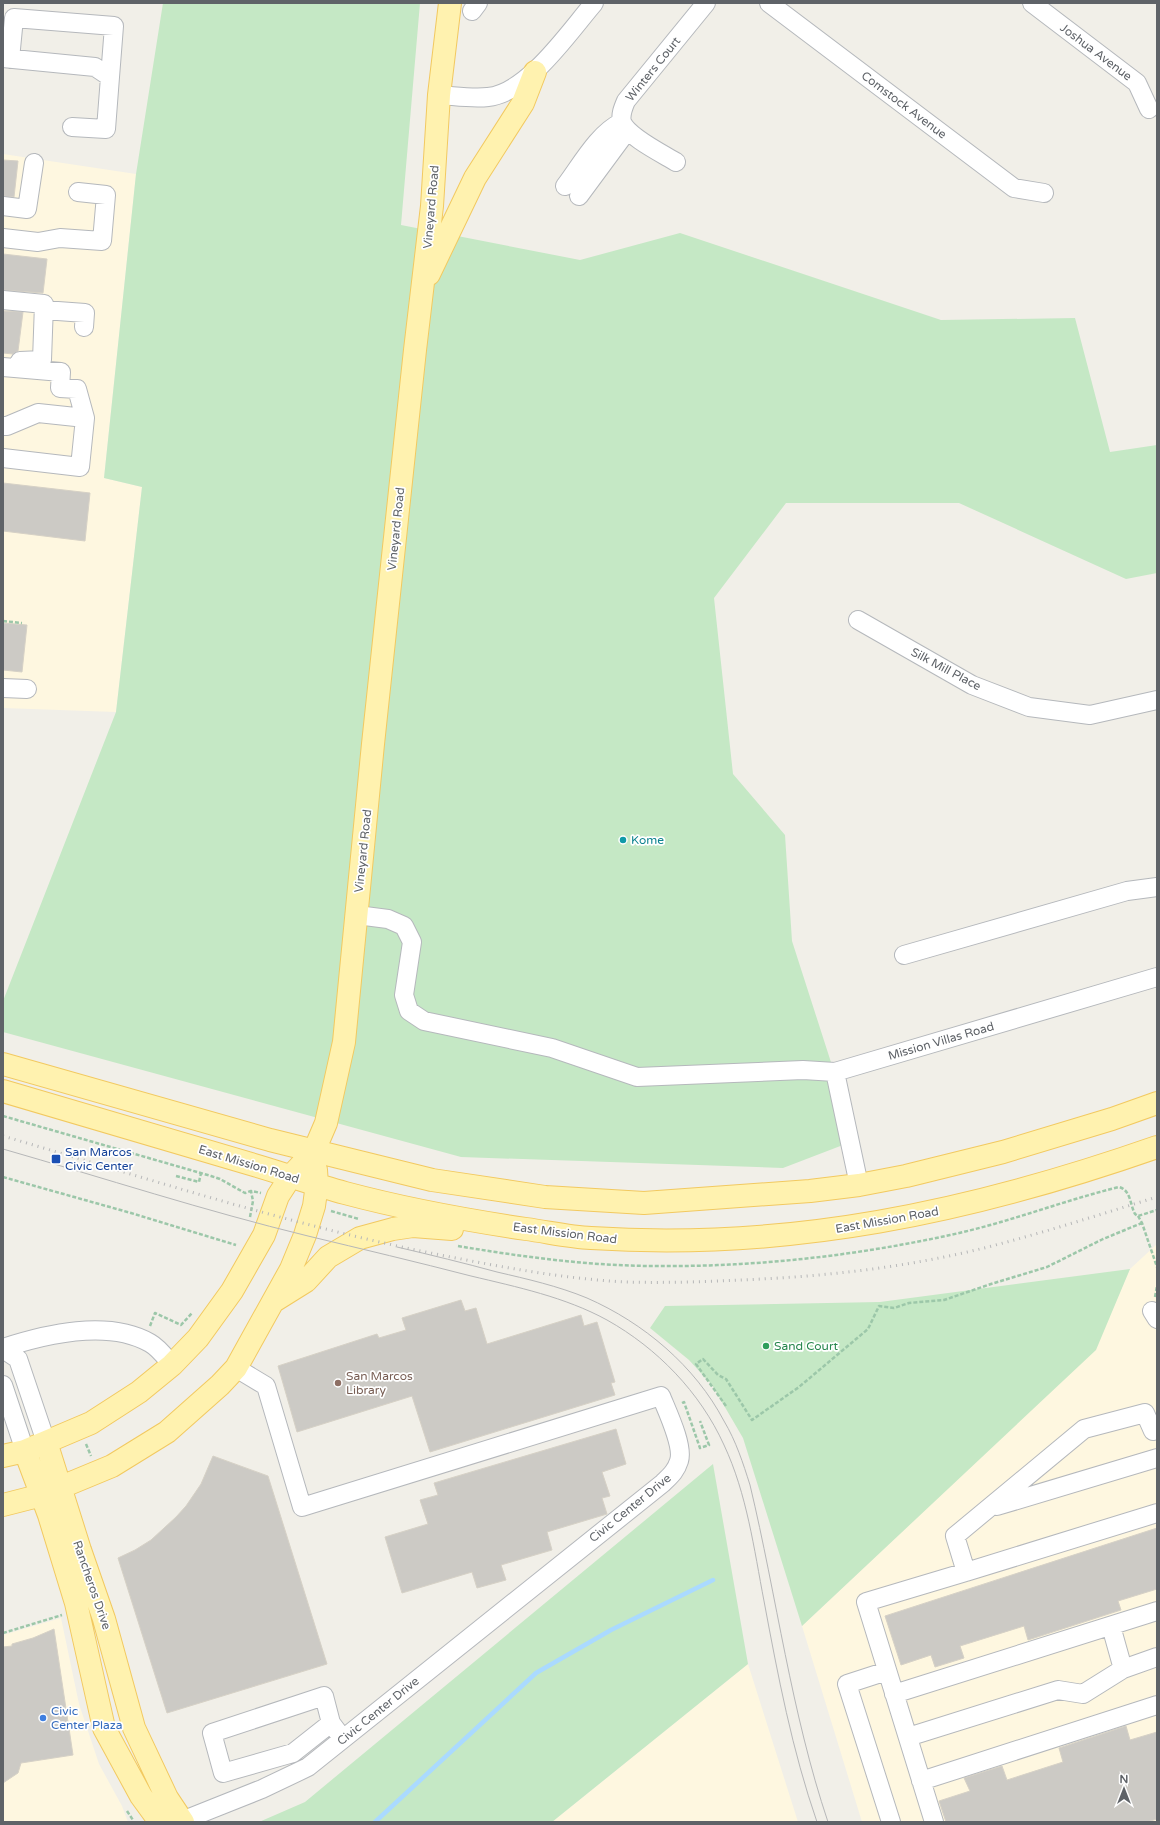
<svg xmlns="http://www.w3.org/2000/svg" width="1160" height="1825" font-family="'Varela Round',sans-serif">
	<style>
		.commercial { fill: #fef7e0 }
		.green { fill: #c5e8c5 }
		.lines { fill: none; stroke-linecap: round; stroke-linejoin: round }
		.stream { stroke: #aadaff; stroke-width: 4.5 }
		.building { fill: #cccac5; stroke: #d6d1c6 }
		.minor-casing { stroke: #b5b8bc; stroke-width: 20 }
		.major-casing { stroke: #f2c960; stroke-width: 24 }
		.path { stroke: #9cc7a9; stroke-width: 2.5; stroke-dasharray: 4 2; stroke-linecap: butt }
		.minor { stroke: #fff; stroke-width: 18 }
		.major { stroke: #fff2af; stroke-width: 22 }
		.tram { stroke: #b6b7b8; stroke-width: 1 }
		.rail { stroke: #b6b7b8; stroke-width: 3; stroke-dasharray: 1 5; stroke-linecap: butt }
		.culture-dot { fill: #0f9aa8; stroke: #fff; stroke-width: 1.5 }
		.transit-dot { fill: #1a4fb4; stroke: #fff; stroke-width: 1.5 }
		.leisure-dot { fill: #2e9e5b; stroke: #fff; stroke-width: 1.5 }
		.education-dot { fill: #8d6e63; stroke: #fff; stroke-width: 1.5 }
		.shop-dot { fill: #3f7fe0; stroke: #fff; stroke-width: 1.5 }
		.labels { text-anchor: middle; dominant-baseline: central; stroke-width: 3.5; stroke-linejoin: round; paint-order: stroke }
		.street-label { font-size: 12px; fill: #5f6368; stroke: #fff }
		.culture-label { font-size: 12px; fill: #0d838f; stroke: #fff; text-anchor: start }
		.transit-label { font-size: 12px; fill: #164399; stroke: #fff; text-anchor: start }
		.leisure-label { font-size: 12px; fill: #27864d; stroke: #fff; text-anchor: start }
		.education-label { font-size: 12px; fill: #785e54; stroke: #fff; text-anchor: start }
		.shop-label { font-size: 12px; fill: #366cbe; stroke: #fff; text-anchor: start }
	</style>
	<rect width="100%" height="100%" fill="#f1efe8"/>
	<path class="commercial" d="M3,154L136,174L104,478L142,487L116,712L3,708Z
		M1157,1244V1822H862L802,1626L1095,1350L1130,1269Z
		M61,1618L79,1704L99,1764L122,1806L128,1822H3V1635Z
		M748,1664L798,1822H552Z"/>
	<path class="green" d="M163,3H420L401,225L580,260L680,233L941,320L1075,318L1110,452L1157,445V573L1126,579L959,503H786L714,598L733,774L785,835L792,941L856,1140L783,1168L461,1157L3,1032V1001L116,712L142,487L104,478L136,174Z
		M1130,1269L1096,1350L802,1626L743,1438L712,1385L689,1360L650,1328L665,1306L880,1302Z
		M713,1464L748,1664L552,1822H259L305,1802Z"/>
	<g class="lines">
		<path class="stream" d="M375,1822L536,1673L611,1630L713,1580"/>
	</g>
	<path class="building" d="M3,160L18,161L14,197L3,196Z
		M3,254L47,259L43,293L3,290Z
		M3,311L23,312L18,351L13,354L3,353Z
		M3,483L90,493L85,541L3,531Z
		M3,623L27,625L22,672L3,670Z
		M461,1300L465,1311L476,1308L487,1344L581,1315L584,1326L597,1322L615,1382L611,1383L615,1395L430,1452L412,1396L297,1432L278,1366L377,1334L379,1338L406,1330L402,1318Z
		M616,1429L626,1464L602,1472L610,1496L602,1498L607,1514L547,1532L552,1550L501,1565L506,1580L477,1588L472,1572L402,1593L385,1537L428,1524L420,1500L438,1495L434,1483Z
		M213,1456L268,1476L327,1664L167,1713L118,1558L135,1550L151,1540L176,1517L186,1506L201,1484Z
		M1157,1528V1589L1118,1601L1121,1610L1028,1640L1024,1626L960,1646L964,1658L935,1667L931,1655L901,1665L885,1616Z
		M54,1629L73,1755L21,1763L18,1773L3,1783V1647L12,1646V1644L33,1638Z
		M1126,1726L1130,1740L1157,1732V1819L1147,1822H946L939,1801L970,1791L964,1778L1002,1766L1007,1780L1063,1762L1059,1748Z"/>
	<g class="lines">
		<g class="minor-casing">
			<path id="minor" d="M769,3L1014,188L1044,193
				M1032,3L1137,83L1149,109
				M472,11L478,3
				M3,58L95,67L110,77L106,129L72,127
				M10,59L14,18L114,26L110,77
				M439,95C455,96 473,99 488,97C528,93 569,32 594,3
				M676,162C663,154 628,137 622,122C620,115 623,108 626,101L706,3
				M565,186C581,165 598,133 622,122
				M579,196L627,131
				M3,206L27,209L34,163
				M3,238L38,242L60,238L102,241L106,195L78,192
				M3,300L44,304L42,360L20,361
				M44,310L85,313L84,327
				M3,367L61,372L60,388L77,389L85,418L38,413L7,426H3
				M3,458L80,467L85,418
				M858,620L972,685L1029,707L1090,715L1157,700
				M3,688L27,689
				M357,915L388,919L404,926L412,942L404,995L409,1011L424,1021L552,1048L637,1077L803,1070L835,1072
				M904,955L1127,891L1157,887
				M859,1185L835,1072L1157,977
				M1152,1311L1157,1319
				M3,1348C46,1334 108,1319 150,1343C159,1348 166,1358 172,1365
				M3,1349L18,1359L46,1442
				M3,1385L25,1451
				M1157,1430L1153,1431L1145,1413L1084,1429L955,1536L966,1572L1157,1513
				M997,1506L1157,1458
				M1111,1626L1123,1669L1157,1657
				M887,1671L847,1684L891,1822
				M894,1694L1157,1611
				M331,1723L293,1753L223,1773L212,1733L324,1696L331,1723L343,1739
				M908,1737L1058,1690L1083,1694L1123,1669
				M921,1781L1157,1705
				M179,1822L262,1789L308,1767L663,1483C670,1476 676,1471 679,1461C684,1446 667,1411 661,1396L302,1507L266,1386L236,1368
				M934,1822L866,1602L966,1572"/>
		</g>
		<g class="major-casing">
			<path id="major" d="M429,274L475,178L523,103L535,72
				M3,1064L270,1140L432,1180L545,1197L644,1203L810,1191L859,1185L906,1176L1003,1152L1112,1119L1157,1103
				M3,1091C87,1116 171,1140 254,1165C285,1174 315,1185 345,1193C405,1209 465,1220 526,1229C548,1232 570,1237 591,1238C789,1251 971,1212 1157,1147
				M274,1301L306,1281L328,1257L360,1238L393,1229L413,1226L452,1229
				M46,1442L80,1550L104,1619L134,1728L167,1798L183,1822
				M25,1451L49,1515L76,1603L104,1728L141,1796L160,1822
				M3,1456L25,1451L91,1423L139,1392L172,1365L198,1338L232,1291L264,1235L278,1196L291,1176L314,1151L326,1123L344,1042L373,744L415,350L432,206L439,95L450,3
				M3,1505L42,1495L112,1466L167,1432L220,1385L236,1368L291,1269L305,1235L314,1206L317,1184L316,1170"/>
		</g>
		<path class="path" d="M3,621L22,623
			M3,1116L211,1176L220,1179L245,1193L251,1191L261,1193
			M176,1176L199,1182L201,1173
			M3,1177L131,1213L236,1245
			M331,1211L359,1219
			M1138,1216L1142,1223L1157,1267
			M250,1217L253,1201L251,1191
			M458,1246C523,1257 590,1266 656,1266C755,1267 854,1256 950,1235C1007,1223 1062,1201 1119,1187C1131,1190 1130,1205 1135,1214L1138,1216L1157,1210
			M1155,1297L1157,1286
			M150,1326L155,1313L181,1325L192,1313
			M682,1403L684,1402L700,1448L709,1445L700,1421
			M726,1406L696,1364L703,1359L718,1375L726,1379L752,1420L799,1387L868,1329L879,1306L894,1308L909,1303L944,1300L991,1284L1047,1267L1103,1239L1142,1223
			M86,1444L91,1456
			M3,1633L62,1615
			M127,1811L133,1820"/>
		<use href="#minor" class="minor"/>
		<use href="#major" class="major"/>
		<path class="tram" d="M3,1149C104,1178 205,1211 308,1236C362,1249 417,1262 471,1276C517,1287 565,1297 607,1320C657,1348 700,1392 724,1445C747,1494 754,1549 764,1601C778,1676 792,1750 817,1822
			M397,1247C431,1255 464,1263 497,1272C527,1279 558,1286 587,1298C644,1323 695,1366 724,1421C736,1441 743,1463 750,1485C777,1598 791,1712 828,1822"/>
		<path class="rail" d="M3,1136C153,1180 302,1229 456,1258C512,1269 569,1279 626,1282C664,1283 702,1282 739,1280C820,1277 902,1268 980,1249C1040,1234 1098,1215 1157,1197"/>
	</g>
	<circle class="culture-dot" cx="623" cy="840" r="4"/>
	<rect class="transit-dot" x="51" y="1154" width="10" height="10" rx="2"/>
	<circle class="leisure-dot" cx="766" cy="1346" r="4"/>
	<circle class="education-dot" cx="338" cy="1383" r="4"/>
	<circle class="shop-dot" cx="43" cy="1718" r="4"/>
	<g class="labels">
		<g class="street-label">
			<text transform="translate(1096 52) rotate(37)">Joshua Avenue</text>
			<text transform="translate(653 69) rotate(-51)">Winters Court</text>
			<text transform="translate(904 105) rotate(37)">Comstock Avenue</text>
			<text transform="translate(431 207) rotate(-85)">Vineyard Road</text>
			<text transform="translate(396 529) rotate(-84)">Vineyard Road</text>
			<text transform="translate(946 669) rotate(28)">Silk Mill Place</text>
			<text transform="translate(363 851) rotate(-84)">Vineyard Road</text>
			<text transform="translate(941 1041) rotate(-16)">Mission Villas Road</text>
			<text transform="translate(249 1164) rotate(17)">East Mission Road</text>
			<text transform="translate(887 1220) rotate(-10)">East Mission Road</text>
			<text transform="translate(565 1233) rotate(7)">East Mission Road</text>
			<text transform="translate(630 1508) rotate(-39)">Civic Center Drive</text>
			<text transform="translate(92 1585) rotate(71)">Rancheros Drive</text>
			<text transform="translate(378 1711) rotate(-39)">Civic Center Drive</text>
		</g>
		<g class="culture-label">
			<text x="631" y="840">Kome</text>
		</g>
		<g class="transit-label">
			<text x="65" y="1152">San Marcos<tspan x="65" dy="14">Civic Center</tspan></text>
		</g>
		<g class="leisure-label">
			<text x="774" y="1346">Sand Court</text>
		</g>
		<g class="education-label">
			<text x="346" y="1376">San Marcos<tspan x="346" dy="14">Library</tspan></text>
		</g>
		<g class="shop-label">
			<text x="51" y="1711">Civic<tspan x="51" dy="14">Center Plaza</tspan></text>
		</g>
	</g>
	<rect width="1160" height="1825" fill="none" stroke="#5f6368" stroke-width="8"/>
	<g transform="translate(1124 1789)" stroke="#ffffff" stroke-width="3" paint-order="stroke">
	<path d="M0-3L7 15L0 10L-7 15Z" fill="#5f6368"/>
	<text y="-6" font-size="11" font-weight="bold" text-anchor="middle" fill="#5f6368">N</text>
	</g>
</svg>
